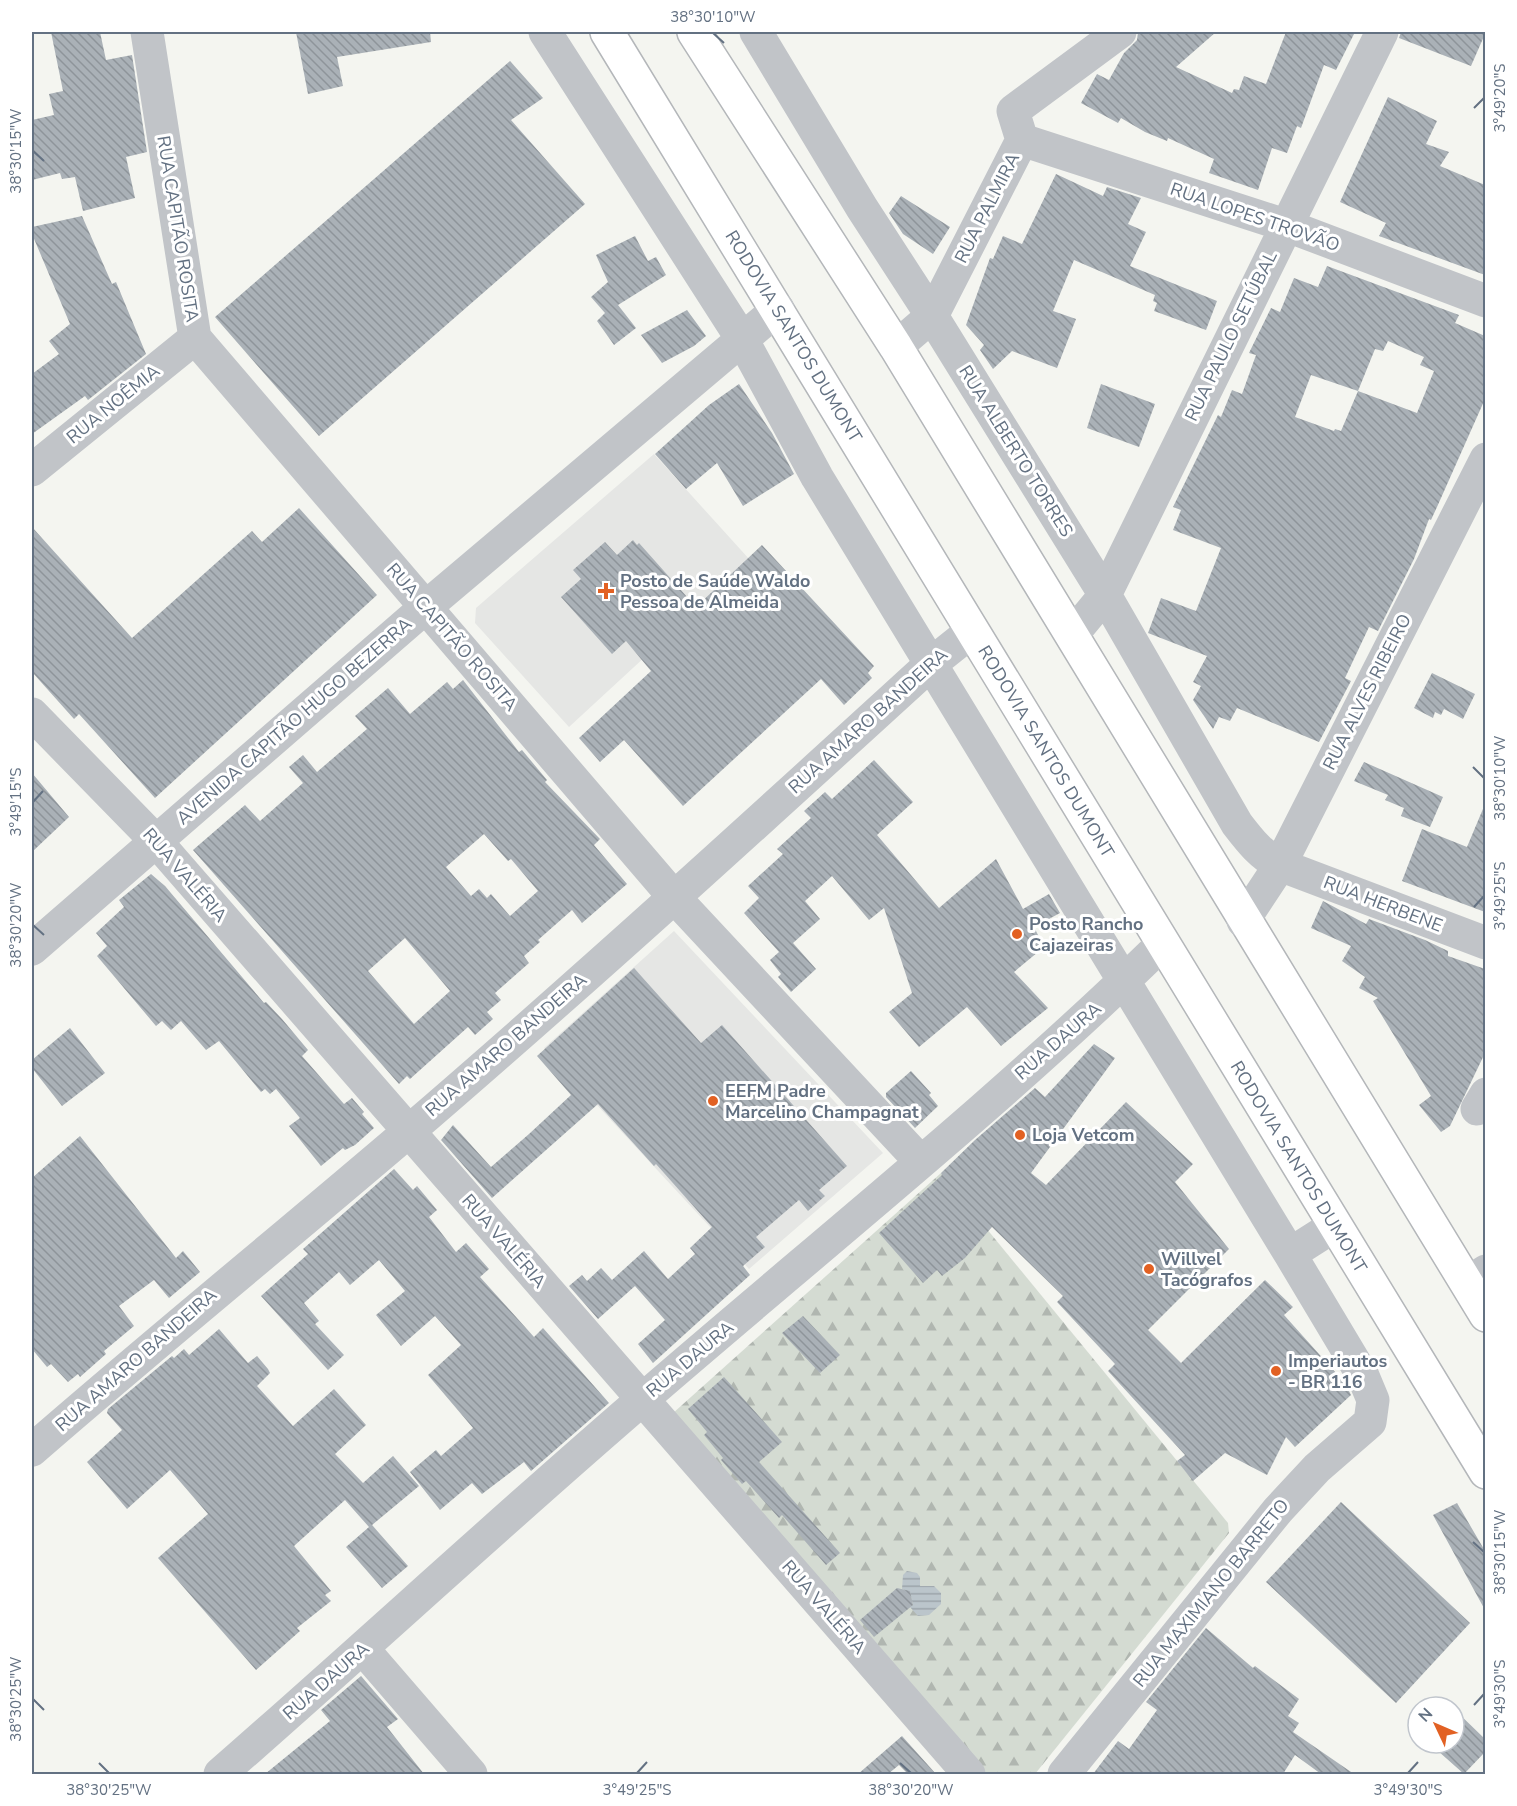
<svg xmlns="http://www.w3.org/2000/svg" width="1517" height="1806" font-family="'Nunito Sans',sans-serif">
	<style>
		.built { fill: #e5e6e4 }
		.forest { fill: url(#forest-firs) }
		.water { fill: url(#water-rules) }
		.building { fill: url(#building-back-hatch); fill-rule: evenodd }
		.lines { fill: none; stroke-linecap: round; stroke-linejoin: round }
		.highway-casing { stroke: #b4b7ba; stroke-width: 36 }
		.minor { stroke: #c1c4c8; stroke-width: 33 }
		.highway { stroke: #fff; stroke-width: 33 }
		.ticks { fill: none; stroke: #637182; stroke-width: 2 }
		.poi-dot { fill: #e26123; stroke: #fff; stroke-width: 2 }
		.labels { text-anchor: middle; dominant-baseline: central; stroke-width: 6; stroke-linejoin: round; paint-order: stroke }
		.street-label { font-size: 18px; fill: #637182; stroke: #fff }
		.poi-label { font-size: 18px; font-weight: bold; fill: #637182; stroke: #fff; text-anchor: start }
		.neatline { fill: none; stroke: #637182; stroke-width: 2 }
		.ticks-label { font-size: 15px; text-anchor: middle; fill: #637182 }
	</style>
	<defs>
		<pattern id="forest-firs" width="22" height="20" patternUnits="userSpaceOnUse" patternTransform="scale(1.5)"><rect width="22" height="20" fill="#d4dbd2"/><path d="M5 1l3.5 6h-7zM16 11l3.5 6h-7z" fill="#b0b6b0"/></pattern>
		<pattern id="water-rules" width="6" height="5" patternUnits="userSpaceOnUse" patternTransform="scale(1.5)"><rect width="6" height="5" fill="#bbc5cb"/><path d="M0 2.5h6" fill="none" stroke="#9ca4aa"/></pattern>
		<pattern id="building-back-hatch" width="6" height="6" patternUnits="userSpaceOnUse" patternTransform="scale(1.5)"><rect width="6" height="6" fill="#aab1b7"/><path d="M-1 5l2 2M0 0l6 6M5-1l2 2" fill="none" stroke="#8e949a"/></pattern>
	</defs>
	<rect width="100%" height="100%" fill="#f4f5f0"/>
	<path class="built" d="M654,454L750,560L569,727L475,623L476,608Z
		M674,931L883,1153L749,1269L544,1048Z"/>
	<path class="forest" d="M941,1173L1228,1523L1229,1533L1035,1774H982L672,1414Z"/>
	<path class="water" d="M907,1571L917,1573L920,1577V1586H934L941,1593V1604L929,1615L918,1616L910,1607L913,1605L910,1592L902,1589L903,1575Z"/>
	<path class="building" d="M51,32H100L106,60L132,55L147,152L126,157L135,198L83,211L75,177L62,179L60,173L32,180V120L54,115L49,94L63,91Z
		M296,32H430L431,42L337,57L343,86L308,94Z
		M1138,32H1216L1176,67L1232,93L1234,89L1239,90L1244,76L1266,84L1286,32H1355L1336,70L1324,65L1301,128L1297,126L1287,153L1272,148L1258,190L1209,173L1214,159L1168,138L1167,141L1145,132L1121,118L1118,123L1081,103L1097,74L1109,80L1124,53L1137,40Z
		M1401,32H1485V34L1471,66L1399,38Z
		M510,61L543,98L511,120L585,204L319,436L215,317Z
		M1388,97L1437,121L1426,144L1449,152L1440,166L1485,185V275L1379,236L1386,223L1340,202Z
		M1056,174L1103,196L1107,187L1141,198L1128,224L1146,232L1130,266L1217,301L1206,330L1154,311L1157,303L1153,301L1155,295L1074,260L1053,311L1076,319L1057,368L1012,351L993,369L980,350L984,345L966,325L990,258L993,259L1003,236L1022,244Z
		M901,196L950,227L933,254L903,234L889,213Z
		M82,216L112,284L116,282L146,354L88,400L85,396L32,434V374L59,354L49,341L70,324L32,234V227Z
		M635,236L648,261L656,257L666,275L618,305L636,328L614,345L597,321L605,313L591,297L608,282L596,255Z
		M1327,266L1459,315L1455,323L1485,336V399L1437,507L1431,520L1429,519L1414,559L1378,631L1369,627L1345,678L1351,681L1319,742L1237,708L1230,721L1219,717L1213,729L1193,700L1201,686L1193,682L1207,656L1148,633L1161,598L1196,611L1221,548L1173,530L1181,510L1173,507L1218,415L1221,417L1232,390L1242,394L1256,355L1249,353L1271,308L1280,312L1294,278L1318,287ZM1388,341L1424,357L1420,365L1434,371L1417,413L1358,391L1341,431L1335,429L1334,431L1295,417L1311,375L1358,391L1375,349L1383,351Z
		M687,310L706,336L694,346L662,363L641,335Z
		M739,384L772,433L794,474L743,506L717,463L686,489L655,454L709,405Z
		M1101,384L1155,404L1139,447L1087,428Z
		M299,508L377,595L155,798L79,714L74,719L32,672V527L132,638L252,531L262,542Z
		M633,540L637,545L639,543L696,607L762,545L874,666L868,673L872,678L844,705L821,679L683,806L624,740L600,762L579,738L651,671L626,641L612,654L561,597L581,579L573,570L605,542L617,555Z
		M1432,673L1475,694L1463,719L1444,709L1441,715L1435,712L1433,718L1414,708Z
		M463,680L519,752L522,750L547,780L545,782L600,839L594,845L627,884L582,923L572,910L538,940L540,942L524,956L529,963L495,993L501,1000L487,1012L493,1019L475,1035L468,1027L410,1079L407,1076L399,1084L193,850L245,805L260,821L303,783L289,767L303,755L317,772L367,729L355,716L388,688L410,714L447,682L453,689ZM484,834L508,861L511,859L538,891L510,916L491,894L487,898L479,889L471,896L446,867ZM405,938L450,991L414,1024L368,971Z
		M874,760L913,802L877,835L939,908L996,859L1023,909L1049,894L1060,913L1034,927L1044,947L1014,972L1048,1008L1001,1046L967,1007L919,1047L889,1012L912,993L884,908L869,920L832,876L805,901L820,919L793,943L816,969L791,992L778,977L781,974L770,960L779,952L744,913L759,898L748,886L783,854L777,849L811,818L804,811L825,792L832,799Z
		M1364,762L1443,797L1430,827L1401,816L1404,808L1385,800L1388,795L1354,781Z
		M32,773L69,817L32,852Z
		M1485,804V912L1402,881L1422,829L1467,847Z
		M151,874L165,886L264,1003L266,1002L282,1019L308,1050L302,1056L344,1104L352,1098L364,1112L362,1114L374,1128L355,1145L345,1150L343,1148L321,1166L289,1126L300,1118L276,1089L270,1094L265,1089L261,1092L219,1041L206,1050L181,1021L171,1030L162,1021L156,1026L97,956L107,946L96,933L124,907L119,900Z
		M1323,901L1366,924L1369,919L1425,940L1448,951V956L1485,969V1053L1450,1126L1441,1132L1419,1105L1431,1096L1373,1001L1378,998L1359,988L1365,977L1342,961L1351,946L1311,928Z
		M634,968L701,1043L722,1025L847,1166L819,1190L825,1196L808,1211L799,1200L756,1237L765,1247L743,1266L750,1275L653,1363L638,1344L665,1320L635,1286L598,1319L569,1286L582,1275L587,1281L601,1268L612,1280L644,1251L668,1279L695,1254L690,1248L712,1227L656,1164L654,1166L598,1104L492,1198L441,1140L453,1125L491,1167L529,1134L571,1095L537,1056Z
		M70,1028L105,1073L62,1106L32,1068V1060Z
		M1094,1044L1115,1058L1031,1173L1046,1185L1126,1102L1193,1164L1175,1182L1229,1249L1148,1330L1181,1363L1265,1280L1293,1307L1284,1315L1345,1383L1351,1395L1295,1447L1286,1437L1267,1475L1225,1453L1193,1481L1177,1461L1185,1455L1108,1371L1115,1364L1057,1302L1063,1296L992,1227L965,1258L942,1276L937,1270L923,1283L879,1233L942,1175L941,1173L975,1140L1035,1088L1045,1097Z
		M911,1071L931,1093L929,1095L938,1106L915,1128L886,1097V1093Z
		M80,1136L176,1258L183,1251L200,1272L169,1298L154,1280L119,1306L134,1326L104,1351L106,1354L80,1377L78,1374L68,1382L51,1364L47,1367L32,1349V1178Z
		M394,1169L413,1190L417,1186L437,1210L429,1217L456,1252L466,1243L489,1269L480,1277L534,1337L543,1328L609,1403L531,1471L524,1462L482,1494L472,1483L440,1510L410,1472L436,1450L441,1456L473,1428L428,1375L461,1345L435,1316L401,1346L376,1315L405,1291L379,1260L350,1285L339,1272L304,1303L319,1321L315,1324L344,1355L328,1370L261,1296L308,1254L303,1249Z
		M803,1316L840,1355L820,1373L782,1333Z
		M219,1329L248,1363L257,1356L268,1369L270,1373L257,1386L293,1426L334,1389L366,1425L335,1454L363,1483L393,1456L419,1486L372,1525L408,1566L382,1588L346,1547L369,1527L345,1500L294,1546L331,1591L325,1595L331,1601L297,1628L300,1631L256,1670L158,1558L208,1514L170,1470L127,1509L87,1462L122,1430L107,1413L108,1409L172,1356L174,1358L184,1349L189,1355Z
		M724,1377L782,1442L759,1462L840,1553L826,1565L782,1515L779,1518L746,1481L742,1484L721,1460L723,1458L704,1435L707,1432L688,1409Z
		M1341,1502L1470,1623L1396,1703L1266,1582Z
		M1457,1503L1485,1551V1610L1433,1515Z
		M897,1588L910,1591L913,1605L874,1637L860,1620Z
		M1206,1628L1253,1668L1255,1666L1299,1699L1288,1716L1299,1723L1293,1732L1354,1774H1321L1295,1755L1283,1774H1093L1118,1741L1129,1749L1157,1710L1146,1702Z
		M361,1676L398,1719L387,1727L424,1774H265L330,1721L321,1710Z
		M1454,1709L1485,1739V1752L1464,1774L1429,1743H1454Z
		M902,1736L936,1774H908L899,1765L888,1774H858Z"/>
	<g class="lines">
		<g class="highway-casing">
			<g id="highway">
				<path id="s1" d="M607,32C902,510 1190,993 1486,1472"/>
				<path d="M694,32L896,347L1486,1315"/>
			</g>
		</g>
		<path class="minor" d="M147,32L195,338L674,897L921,1162
			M545,32L742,339L817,477L1290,1254L1363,1376L1373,1400L1370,1422L1317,1468L1278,1510L1064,1774
			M756,32L862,208L932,316L1105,595L1237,824C1250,841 1261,855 1280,865L1486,943
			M1022,140L1285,225L1486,301
			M896,347L932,316L1022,140L1013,111L1120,32
			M32,470L195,338
			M1072,635L1105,595L1382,32
			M32,714L156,841L969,1774
			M1243,921L1280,865L1486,459
			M32,949L427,606L778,309
			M1477,1109L1486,1094
			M1290,1254L1334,1226
			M1467,1283L1486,1271
			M32,1450C156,1342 283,1239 408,1132C586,979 759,821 932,663L972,631
			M363,1649L471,1774
			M220,1774C362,1650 501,1521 644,1398C817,1248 997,1105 1161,945"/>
		<use href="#highway" class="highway"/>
	</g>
	<path class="ticks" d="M713,33L724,43M1474,108L1484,98M33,151L44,161M1473,767L1484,778M33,802L43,791M1474,907L1484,896M33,925L44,935M1473,1542L1484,1552M33,1699L44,1710M1474,1705L1484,1694M99,1763L109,1773M900,1763L911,1773M637,1773L647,1762M1408,1773L1418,1762"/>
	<g class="poi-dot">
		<path d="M603 582h6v6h6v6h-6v6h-6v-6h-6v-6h6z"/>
		<circle cx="1017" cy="934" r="6"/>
		<circle cx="713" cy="1101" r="6"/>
		<circle cx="1020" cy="1135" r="6"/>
		<circle cx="1149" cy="1269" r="6"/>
		<circle cx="1276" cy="1371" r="6"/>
	</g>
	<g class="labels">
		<g class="street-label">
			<text transform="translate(987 208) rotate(-63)">RUA PALMIRA</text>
			<text transform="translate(1255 217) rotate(19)">RUA LOPES TROVÃO</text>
			<text transform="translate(178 229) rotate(81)">RUA CAPITÃO ROSITA</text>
			<text stroke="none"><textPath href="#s1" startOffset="357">RODOVIA SANTOS DUMONT</textPath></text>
			<text transform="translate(1231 336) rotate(-64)">RUA PAULO SETÚBAL</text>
			<text transform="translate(113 404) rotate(-39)">RUA NOÊMIA</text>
			<text transform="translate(1016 451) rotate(58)">RUA ALBERTO TORRES</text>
			<text transform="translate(452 637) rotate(49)">RUA CAPITÃO ROSITA</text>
			<text transform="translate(1367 692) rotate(-63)">RUA ALVES RIBEIRO</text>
			<text transform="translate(294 721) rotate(-41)">AVENIDA CAPITÃO HUGO BEZERRA</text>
			<text transform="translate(868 721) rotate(-42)">RUA AMARO BANDEIRA</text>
			<text stroke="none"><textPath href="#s1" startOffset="843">RODOVIA SANTOS DUMONT</textPath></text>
			<text transform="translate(185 875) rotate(49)">RUA VALÉRIA</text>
			<text transform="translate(1383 904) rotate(21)">RUA HERBENE</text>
			<text transform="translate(1058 1041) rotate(-41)">RUA DAURA</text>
			<text transform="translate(506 1045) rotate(-41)">RUA AMARO BANDEIRA</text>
			<text stroke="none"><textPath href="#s1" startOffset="1329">RODOVIA SANTOS DUMONT</textPath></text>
			<text transform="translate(504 1241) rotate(49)">RUA VALÉRIA</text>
			<text transform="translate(690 1359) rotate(-40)">RUA DAURA</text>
			<text transform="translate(136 1360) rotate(-41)">RUA AMARO BANDEIRA</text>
			<text transform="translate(1211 1593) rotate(-51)">RUA MAXIMIANO BARRETO</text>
			<text transform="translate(824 1607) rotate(49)">RUA VALÉRIA</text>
			<text transform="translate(326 1681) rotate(-41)">RUA DAURA</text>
		</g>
		<g class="poi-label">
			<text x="620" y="581">Posto de Saúde Waldo<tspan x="620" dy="21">Pessoa de Almeida</tspan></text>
			<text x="1029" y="924">Posto Rancho<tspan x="1029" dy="21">Cajazeiras</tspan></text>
			<text x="725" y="1091">EEFM Padre<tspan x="725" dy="21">Marcelino Champagnat</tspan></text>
			<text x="1032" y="1135">Loja Vetcom</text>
			<text x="1161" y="1259">Willvel<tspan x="1161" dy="21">Tacógrafos</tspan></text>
			<text x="1288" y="1361">Imperiautos<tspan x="1288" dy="21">- BR 116</tspan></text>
		</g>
	</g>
	<rect width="1517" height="1806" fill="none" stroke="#ffffff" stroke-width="66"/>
	<g transform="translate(1436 1725) rotate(314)"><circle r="28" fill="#ffffff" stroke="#c1c6cd" stroke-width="1.5"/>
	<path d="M0-4.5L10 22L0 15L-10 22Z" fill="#e26123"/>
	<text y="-9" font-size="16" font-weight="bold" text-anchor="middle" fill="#637182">N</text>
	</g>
	<rect x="33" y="33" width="1451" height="1740" class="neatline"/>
	<g class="ticks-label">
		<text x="713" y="22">38°30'10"W</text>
		<text transform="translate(1500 98) rotate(-90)" y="5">3°49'20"S</text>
		<text transform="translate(16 151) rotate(-90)" y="5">38°30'15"W</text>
		<text transform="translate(1500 778) rotate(-90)" y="5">38°30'10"W</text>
		<text transform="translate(16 802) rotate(-90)" y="5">3°49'15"S</text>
		<text transform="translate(1500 896) rotate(-90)" y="5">3°49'25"S</text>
		<text transform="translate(16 925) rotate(-90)" y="5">38°30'20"W</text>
		<text transform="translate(1500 1552) rotate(-90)" y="5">38°30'15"W</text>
		<text transform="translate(1500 1694) rotate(-90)" y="5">3°49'30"S</text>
		<text transform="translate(16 1699) rotate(-90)" y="5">38°30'25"W</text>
		<text x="109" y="1795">38°30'25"W</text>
		<text x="637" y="1795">3°49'25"S</text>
		<text x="911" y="1795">38°30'20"W</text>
		<text x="1408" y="1795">3°49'30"S</text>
	</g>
</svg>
